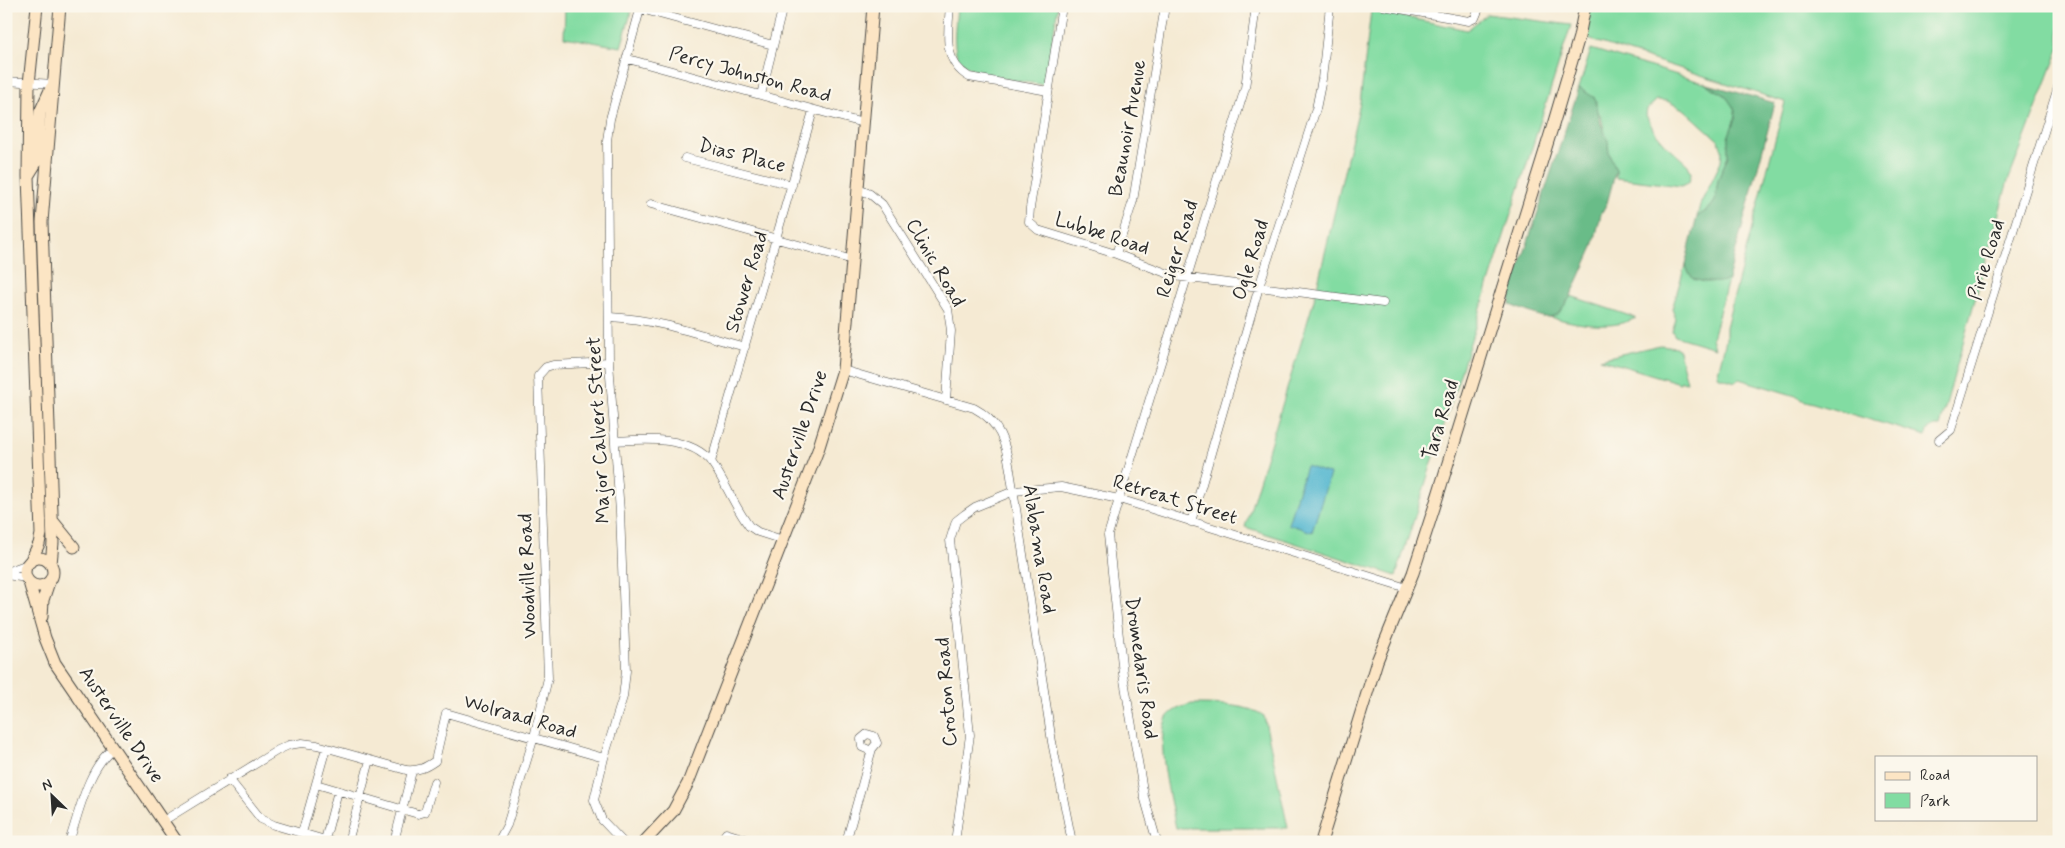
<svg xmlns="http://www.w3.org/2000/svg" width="2065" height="848" font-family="Mynerve,sans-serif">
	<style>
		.green { fill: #82dca2; stroke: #568466 }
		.forest { fill: #69bc88; stroke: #4a745a }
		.water { fill: #51b6cf; stroke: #3e707d }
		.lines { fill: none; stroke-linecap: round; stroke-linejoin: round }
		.street-casing { stroke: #494844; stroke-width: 9 }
		.secondary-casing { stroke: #494844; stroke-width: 13 }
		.street { stroke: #fff; stroke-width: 8 }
		.secondary { stroke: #fce5c4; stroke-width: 11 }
		.labels { text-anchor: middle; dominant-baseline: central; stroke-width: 4.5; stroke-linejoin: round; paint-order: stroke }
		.street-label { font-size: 20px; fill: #2b2b2b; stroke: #fbf7ec }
	</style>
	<rect width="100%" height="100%" fill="#fbf7ec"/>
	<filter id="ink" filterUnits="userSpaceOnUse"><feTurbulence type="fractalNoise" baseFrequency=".02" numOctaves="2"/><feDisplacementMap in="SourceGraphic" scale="10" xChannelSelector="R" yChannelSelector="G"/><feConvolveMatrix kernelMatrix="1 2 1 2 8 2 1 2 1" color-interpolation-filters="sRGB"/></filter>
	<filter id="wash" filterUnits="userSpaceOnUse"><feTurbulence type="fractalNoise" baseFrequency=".0096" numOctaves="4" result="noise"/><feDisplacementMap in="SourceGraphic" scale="20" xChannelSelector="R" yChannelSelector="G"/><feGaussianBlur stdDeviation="1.12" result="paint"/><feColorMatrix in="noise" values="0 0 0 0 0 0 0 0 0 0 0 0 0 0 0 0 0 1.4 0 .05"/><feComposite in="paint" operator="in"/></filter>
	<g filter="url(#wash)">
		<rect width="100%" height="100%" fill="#f5ead3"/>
		<path class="green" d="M565,6H633L621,47L564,37Z
			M957,6H1058L1045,85C1023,81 961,78 956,52C953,38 956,21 957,6Z
			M1588,6H2059V49L2007,184L1940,426H1935L1927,430L1926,436L1799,399L1796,396L1739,379L1735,382L1717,376L1726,340V327L1785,102L1585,38Z
			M1371,10L1467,30L1487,14L1571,25L1396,576L1245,527L1314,300L1360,103Z
			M1591,49L1704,83L1725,95L1734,108L1736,116L1728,138V156L1718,180L1715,201L1710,208L1697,217L1700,205L1721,162L1722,150L1719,141L1685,110L1667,101L1657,100L1647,109L1646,115L1654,131L1667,146L1688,165L1691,173L1689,182L1681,186L1616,178V170L1609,153L1601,116L1579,88Z
			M1685,265L1693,279L1705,282L1728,280L1712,338L1715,348L1675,336L1672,331L1676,319L1672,309Z
			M1571,296L1636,318C1609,331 1578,324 1550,317L1558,314Z
			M1660,345L1676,347L1679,351L1687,382L1681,381L1680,383L1600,359Z
			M1192,704C1212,704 1248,704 1264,716L1288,828H1176C1171,803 1154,737 1168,716C1174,709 1184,706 1192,704Z"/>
		<path class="forest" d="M1704,83L1775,103L1728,280C1716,284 1705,282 1693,279L1685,265L1697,217L1710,208L1715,201L1718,180L1728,156V138L1736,116L1734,108L1725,95Z
			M1579,88L1595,98L1601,124L1608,141L1609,153L1616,170L1607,203L1601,214L1593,247L1571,296L1558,314L1550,317H1542L1510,305V296Z"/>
		<path class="water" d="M1306,466L1330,474L1312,532L1288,524Z"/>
	</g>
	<g filter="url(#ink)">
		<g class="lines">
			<g class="street-casing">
				<path id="street" d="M950,6C948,33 942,61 969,77L1048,91
					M1062,6L1030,208L1029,222L1038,230L1116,254L1174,276L1383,303
					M1383,6L1469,21L1475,18L1480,6
					M641,9L773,45
					M628,59L863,123
					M6,81L54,84
					M761,95L783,6
					M685,158L792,185
					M858,189L870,194L882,204L948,309L951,331L946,400
					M651,204L853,260
					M1116,254L1133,201L1165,6
					M610,317C656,319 701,335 745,347
					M843,370L974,408C999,421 1006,443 1010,470L1052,742L1072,842
					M1939,440L1951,430L2059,84
					M615,441C644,439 691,435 712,463C726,483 734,506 749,526L758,532L783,540
					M711,462L813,111
					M1191,522L1259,287L1316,109L1322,79L1330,6
					M6,572L28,564
					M6,575L27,578
					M229,779L261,819L274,825L332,842
					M316,784L418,814L425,812L434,782
					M163,821L278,750L289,745L302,743L317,745L406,770C418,771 425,768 435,761L446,713L604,758
					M302,833L326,748
					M325,840L338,791
					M69,842C80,810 87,770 113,748
					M348,842L370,760
					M394,842L412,771
					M498,842L507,825L534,737L548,678L538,376L546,367L553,365L609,362
					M623,842L602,820L594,800L604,758L623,697L626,671L620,512L609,362L607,141L610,119L641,6
					M720,842L726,833L755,842
					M846,842L872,749L877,743L874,736L867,734L861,739L862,747L869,750L872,749
					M955,842L970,735L950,540L956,521L965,514L975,507L1014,491L1061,487L1119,499L1407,588
					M1157,842L1144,796L1123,674L1108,535L1245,88L1256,6"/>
			</g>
			<g class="secondary-casing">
				<path id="secondary" d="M28,176L36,163L40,112L51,88
					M52,520L74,547
					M25 572a14 14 0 1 1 28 0a14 14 0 1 1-28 0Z
					M30,562L39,544L41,534L28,176L29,84L37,6
					M51,564L53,543L42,222L60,6
					M29,582L45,638L55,663L177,842
					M42,617L43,600L49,582
					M644,842L673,811L688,783L818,450L843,370L873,6
					M1321,842L1377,661L1413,573L1434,508L1553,125L1579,37L1585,6"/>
			</g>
			<use href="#street" class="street"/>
			<use href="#secondary" class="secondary"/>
		</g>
	</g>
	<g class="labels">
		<g class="street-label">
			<text transform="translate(750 75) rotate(15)">Percy Johnston Road</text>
			<text transform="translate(1128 128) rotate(-80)">Beaunoir Avenue</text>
			<text transform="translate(742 156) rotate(14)">Dias Place</text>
			<text transform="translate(1102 234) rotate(18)">Lubbe Road</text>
			<text transform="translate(1178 249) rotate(-73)">Reiger Road</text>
			<text transform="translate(1251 260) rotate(-73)">Ogle Road</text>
			<text transform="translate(1987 260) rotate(-73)">Pirie Road</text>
			<text transform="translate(935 263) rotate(60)">Clinic Road</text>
			<text transform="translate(747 282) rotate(-73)">Stower Road</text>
			<text transform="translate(1441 420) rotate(-73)">Tara Road</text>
			<text transform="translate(599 430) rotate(-93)">Major Calvert Street</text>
			<text transform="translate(800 435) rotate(-71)">Austerville Drive</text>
			<text transform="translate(1175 500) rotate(17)">Retreat Street</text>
			<text transform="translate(1039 549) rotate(81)">Alabama Road</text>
			<text transform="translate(528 576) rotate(-92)">Woodville Road</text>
			<text transform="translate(1141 668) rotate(82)">Dromedaris Road</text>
			<text transform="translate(947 692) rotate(-94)">Croton Road</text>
			<text transform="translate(520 717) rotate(16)">Wolraad Road</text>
			<text transform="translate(121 725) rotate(56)">Austerville Drive</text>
		</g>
	</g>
	<rect width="2065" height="848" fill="none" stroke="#fbf7ec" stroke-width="25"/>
	<rect x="1875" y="756" width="162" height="65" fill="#fbf7ec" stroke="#a8a59f"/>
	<rect x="1885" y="772" width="25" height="8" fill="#fce5c4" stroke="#a8a59f"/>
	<text x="1920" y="780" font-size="15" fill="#2b2b2b">Road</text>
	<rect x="1885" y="793" width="25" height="15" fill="#82dca2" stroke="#a8a59f"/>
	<text x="1920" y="806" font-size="15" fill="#2b2b2b">Park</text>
	<g transform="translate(52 796) rotate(335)" stroke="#fbf7ec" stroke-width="4" paint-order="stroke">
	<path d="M0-4L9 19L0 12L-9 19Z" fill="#2b2b2b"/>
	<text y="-8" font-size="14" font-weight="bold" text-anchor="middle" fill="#2b2b2b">N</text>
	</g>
</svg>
